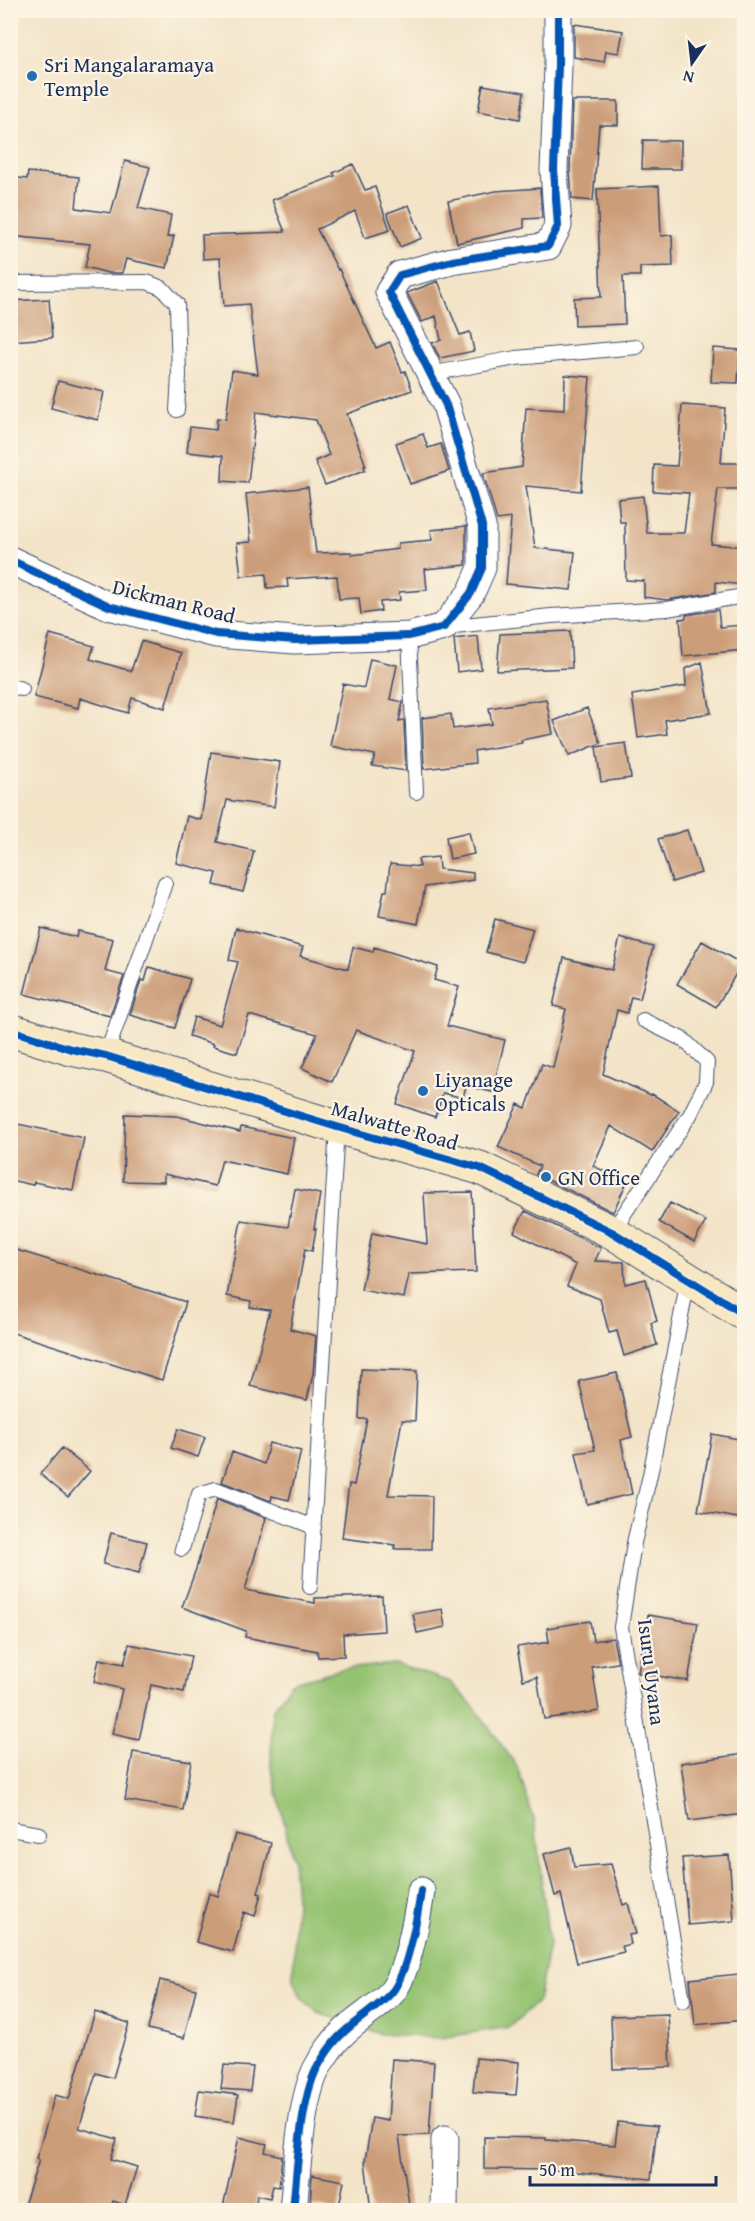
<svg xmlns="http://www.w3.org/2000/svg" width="755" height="2221" font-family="'Gentium Book Plus',serif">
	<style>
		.green { fill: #95c371; stroke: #587968; stroke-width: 1.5 }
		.building { fill: #cc9d79 }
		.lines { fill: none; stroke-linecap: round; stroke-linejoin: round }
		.lane-casing { stroke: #3b4a6e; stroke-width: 16 }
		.street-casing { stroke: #3b4a6e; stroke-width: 29 }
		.secondary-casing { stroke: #3b4a6e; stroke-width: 35 }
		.lane { stroke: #fff; stroke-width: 14 }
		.street { stroke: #fff; stroke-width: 27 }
		.secondary { stroke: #f7e8c3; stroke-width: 33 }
		.cycleway-casing { stroke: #fcf5e5; stroke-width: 11 }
		.cycleway { stroke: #0057b8; stroke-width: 8 }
		.poi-dot { fill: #1f6fb2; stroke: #fcf5e5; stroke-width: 2 }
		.labels { text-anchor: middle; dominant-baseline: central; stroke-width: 4.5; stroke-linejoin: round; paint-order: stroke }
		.poi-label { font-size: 21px; fill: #1b2f5e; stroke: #fcf5e5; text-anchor: start }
		.street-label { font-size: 21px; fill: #1b2f5e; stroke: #fcf5e5 }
	</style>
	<rect width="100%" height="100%" fill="#fcf5e5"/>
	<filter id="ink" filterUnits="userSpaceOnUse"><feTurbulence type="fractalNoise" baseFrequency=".0167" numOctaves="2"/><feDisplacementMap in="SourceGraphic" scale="12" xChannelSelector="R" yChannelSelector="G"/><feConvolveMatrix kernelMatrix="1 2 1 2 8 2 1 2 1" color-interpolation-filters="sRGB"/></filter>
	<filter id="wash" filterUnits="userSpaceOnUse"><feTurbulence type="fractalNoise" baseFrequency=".008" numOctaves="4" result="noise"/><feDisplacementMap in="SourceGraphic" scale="24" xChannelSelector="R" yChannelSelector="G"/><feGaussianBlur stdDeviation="1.35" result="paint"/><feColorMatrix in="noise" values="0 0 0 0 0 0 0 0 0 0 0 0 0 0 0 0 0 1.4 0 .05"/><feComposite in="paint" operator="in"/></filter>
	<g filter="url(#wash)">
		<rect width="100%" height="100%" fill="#f3e4c8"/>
		<path class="green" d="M395,1664L450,1682L475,1708L517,1766L535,1823L549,1944L538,2001L509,2027L440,2038L381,2034L318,2013L301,1997L293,1977L296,1900L293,1860L271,1767L272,1711L291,1683L342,1669Z"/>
		<g id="blocks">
			<path class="building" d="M574,24L623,31L619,53L606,51L604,62L574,57Z
				M483,85L524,92L520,119L478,111Z
				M572,101H618V125H599L593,201L572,199L570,170Z
				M643,140L681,141V169H642Z
				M125,161L150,167L138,208L171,215L167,237L174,236L167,268L126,259L122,273H108L85,267L90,244L10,236V177L27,179L28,172L79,177L76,208L111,213Z
				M353,164L365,190L375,187L390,230L365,238L355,211L317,229L338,270L339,269L376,348L390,342L402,372L405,371L412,390L347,414L366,466H364L365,470L325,485L315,461L329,455L316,420L256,412L248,483L222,481L223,456L187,452L190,427L216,430L217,418L226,419L232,370L258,374L249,304L224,306L220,258L203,259L202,235L285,232L272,200L335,176L333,173Z
				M659,186L661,236L672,235L673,266L640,267V276H623L625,324L575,326L574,298L601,297L597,189Z
				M540,188L542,218L524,219V228L457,243L448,201L496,191Z
				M409,205L422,238L400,247L387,213Z
				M438,281L460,335L470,332L474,351L440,358L432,343L441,340L436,316L422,322L407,293Z
				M49,299L52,338L10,341V301Z
				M713,348L740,350L738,383L711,382Z
				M565,375L590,377L581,491L526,486L535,548L575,552L571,590L506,584L511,518L497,520L483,473L522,467L526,408L564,410Z
				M58,381L104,392L98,420L51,408Z
				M682,405L725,408L721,463H744V489H718L711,544L744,547V585L716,582V592L667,600L644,597V581L626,580L625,522H620L618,499L643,496L647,533H684L689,493L653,491L654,465L677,466Z
				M423,434L428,448L441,444L449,471L410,484L396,443Z
				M308,487L316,553L352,552V555L398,549V543L432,540L431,530L466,526V565L425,569L427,590L399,592L400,600L380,602L381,611L361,614L359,598L339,599L337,576L287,579L288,587L267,588L266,574L241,576L237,543L251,542L246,494Z
				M718,610L720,627L744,625V650L683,656L680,619L686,618V615Z
				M570,631L572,668L497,671L500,634Z
				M50,634L94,646L90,659L131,671L141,641L181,653L165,708L132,698L128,713L80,698L78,708L34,697Z
				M478,636L481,669L457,672L454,639Z
				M370,659L397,665L390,699L403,702L399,721L404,720L406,771L372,766L375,755L330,746L343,684L364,688Z
				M702,662L711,713L665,720L667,734L638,738L632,695L686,686L685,669Z
				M546,699L553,734L521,740L522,743L474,751L475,763L424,769L422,718L451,714L453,729L492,724L489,708Z
				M587,708L601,743L569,756L554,721Z
				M626,743L631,778L601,782L596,747Z
				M211,752L280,762L274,807L227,800L217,842L254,851L243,892L214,885L217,873L176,863L187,816L201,820Z
				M687,830L701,873L672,882L658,839Z
				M469,832L474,854L450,859L446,837Z
				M438,857L439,869L473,873V880L425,887L418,924L379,916L384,891H387L390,864L420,867L418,859Z
				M495,919L533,929L523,962L486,952Z
				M41,928L76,937L78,931L113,939L105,971L124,976L110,1016L24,994Z
				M236,928L303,947L300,956L348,969L353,947L373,952L374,947L438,967L434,980L459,987L447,1026L505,1040L492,1092L466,1086L463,1098L443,1093L435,1117L397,1104L415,1051L356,1030L332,1082L302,1068L317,1034L249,1015L237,1053L213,1046L214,1044L189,1036L194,1017L220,1025L238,962L229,960Z
				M620,938L653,947L640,999L631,997L627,1013L617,1010L603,1074L651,1095L652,1094L679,1111L652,1152L611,1126L593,1166L627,1182L613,1212L536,1174L540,1166L498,1147L518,1104L526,1108L542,1064L553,1068L566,1009L553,1006L564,958L612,970Z
				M702,941L742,964L716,1007L677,984Z
				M149,967L190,979L175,1028L130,1015L141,980L145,981Z
				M125,1114L177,1116L240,1132L241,1127L294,1138L287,1174L222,1160L215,1186L164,1174V1182L123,1181Z
				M13,1123L84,1138L73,1190L34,1182L33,1185L10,1180V1135Z
				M295,1189L320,1194L314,1229H316L312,1251L305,1249L290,1329L316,1336L313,1374L307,1400L250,1386L270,1310L250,1307L251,1301L227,1296L241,1220L288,1227Z
				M472,1192L476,1272L409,1274L404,1298L361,1290L372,1233L427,1244L424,1193Z
				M670,1203L706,1221L694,1242L659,1222Z
				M525,1211L601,1248L595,1261L624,1262L625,1284L646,1279L657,1321L651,1323L657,1345L624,1356L617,1331L609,1333L600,1299L567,1286L576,1265L514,1232Z
				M10,1248L186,1302L162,1380L10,1332Z
				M361,1369L417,1371L415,1421L402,1420L388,1495L432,1496L431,1549H395V1545L342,1538L349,1484L354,1485L367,1419H359Z
				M617,1373L632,1437L621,1440L632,1494L587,1504L576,1453L595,1450L579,1381Z
				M178,1429L205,1437L198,1457L171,1448Z
				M712,1434L744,1440V1519L698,1511Z
				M269,1443L301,1451L289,1500L272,1496L271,1501L222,1482L232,1452L264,1464Z
				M62,1448L90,1471L68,1497L40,1474Z
				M217,1499L266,1518L245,1590L315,1603V1598L382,1596L384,1631L343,1634L344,1656L318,1657L317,1651L245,1637L246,1631L182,1607L196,1569Z
				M111,1533L147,1542L139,1573L103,1564Z
				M442,1609L445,1627L417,1633L413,1614Z
				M648,1615L698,1623L688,1681L638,1673Z
				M590,1621L593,1641L613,1638L618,1663L592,1667L599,1711L544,1719L537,1677L523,1680L517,1647L549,1642L547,1628Z
				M129,1644L191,1656L184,1692L151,1685L139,1740L112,1734L122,1689L94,1682L99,1659L124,1664Z
				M133,1752L191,1761L183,1810L125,1800Z
				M744,1754V1814L689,1821L681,1763Z
				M235,1834L271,1843L258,1893L261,1894L255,1916L244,1912L233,1952L196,1942L209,1893L218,1896Z
				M571,1847L574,1867L611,1864L623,1905L628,1903L636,1934L629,1935L631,1944L622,1946L624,1952L577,1963L561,1894L555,1896L544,1854Z
				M729,1855L734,1921L688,1925L682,1858Z
				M739,1974L744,2020L695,2025L690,1979Z
				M160,1980L196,1989L184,2038L148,2029Z
				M95,2012L129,2023L113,2078L96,2073L79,2128L117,2139L111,2159L137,2167L125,2205L113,2201L110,2211H22L39,2160L36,2159L55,2095L69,2099Z
				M668,2014L671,2067L613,2069L611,2016Z
				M476,2058L519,2062L516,2095L473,2092Z
				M392,2059L434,2062L429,2135L399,2136L410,2211H371L365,2161L372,2118L388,2121Z
				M224,2065L253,2067L250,2091L221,2089Z
				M199,2090L238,2095L234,2122L195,2116Z
				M618,2122L657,2126L651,2179L546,2169V2170L484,2169V2137L546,2138V2140L615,2145Z
				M239,2137L267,2144L265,2152L282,2156L279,2187L273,2186L270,2198L257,2195L255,2211H222Z
				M312,2175L344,2181L338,2211L310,2206Z"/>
		</g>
	</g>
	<g filter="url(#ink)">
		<use href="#blocks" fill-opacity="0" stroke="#3b4a6e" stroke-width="1.5"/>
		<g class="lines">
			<g class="lane-casing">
				<path id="lane" d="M10,283L147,282L162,288L177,304L179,376L177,410
					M430,374L516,358L637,347
					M445,627L551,616L667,609L744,596
					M409,636L416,792
					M10,686L22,689
					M106,1056L165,883
					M612,1232L690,1115L706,1082L707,1062L684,1040L643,1020
					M182,1549L199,1494L216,1489L314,1527
					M310,1587L337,1127
					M10,1829L39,1834
					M683,2001L621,1627L634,1543L650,1475L688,1280"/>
			</g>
			<g class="street-casing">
				<path id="street" d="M10,560L109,606L216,634L295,640L409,636L444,627L471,593L482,568V526L446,405L389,292L400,275L452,261L548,246L558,226L554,170L558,66V10
					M293,2210C297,2173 300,2103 316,2070C322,2058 333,2042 343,2033C358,2018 378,2008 392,1992C407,1974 418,1914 421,1891
					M444,2210L445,2139"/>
			</g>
			<g class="secondary-casing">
				<path id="secondary" d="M10,1030L71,1049L106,1056L337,1127L480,1168L612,1232L744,1314"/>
			</g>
			<use href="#lane" class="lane"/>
			<use href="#street" class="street"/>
			<use href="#secondary" class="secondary"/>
			<g class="cycleway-casing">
				<path id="cycleway" d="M10,560L109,606L216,634L295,640L409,636L444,627L471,593L482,568V526L446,405L389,292L400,275L452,261L548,246L558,226L554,170L558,66V10
					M10,1030L71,1049L106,1056L337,1127L480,1168L612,1232L744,1314
					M293,2210C297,2173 300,2103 316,2070C322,2058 333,2042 343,2033C358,2018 378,2008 392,1992C407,1974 418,1914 421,1891"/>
			</g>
			<use href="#cycleway" class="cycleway"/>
		</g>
	</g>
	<g class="poi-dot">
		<circle cx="32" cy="76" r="6"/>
		<circle cx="423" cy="1091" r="6"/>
		<circle cx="546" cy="1177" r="6"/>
	</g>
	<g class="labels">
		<g class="poi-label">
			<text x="44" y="64">Sri Mangalaramaya<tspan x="44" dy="24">Temple</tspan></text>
			<text x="435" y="1079">Liyanage<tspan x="435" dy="24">Opticals</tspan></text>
			<text x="558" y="1177">GN Office</text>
		</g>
		<g class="street-label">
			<text transform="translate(174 601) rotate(14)">Dickman Road</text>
			<text transform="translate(395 1125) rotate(16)">Malwatte Road</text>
			<text transform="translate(652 1672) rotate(83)">Isuru Uyana</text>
		</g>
	</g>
	<rect width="755" height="2221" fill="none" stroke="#fcf5e5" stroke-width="36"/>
	<g transform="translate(692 63) rotate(194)" stroke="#fcf5e5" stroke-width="4.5" paint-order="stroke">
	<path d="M0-4.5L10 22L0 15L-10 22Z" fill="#1b2f5e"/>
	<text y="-9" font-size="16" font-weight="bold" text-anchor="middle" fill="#1b2f5e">N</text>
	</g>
	<path d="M530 2176v9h186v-9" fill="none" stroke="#1b2f5e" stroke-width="3"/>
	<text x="539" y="2176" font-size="18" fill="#1b2f5e" stroke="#fcf5e5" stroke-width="4.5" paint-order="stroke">50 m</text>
</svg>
